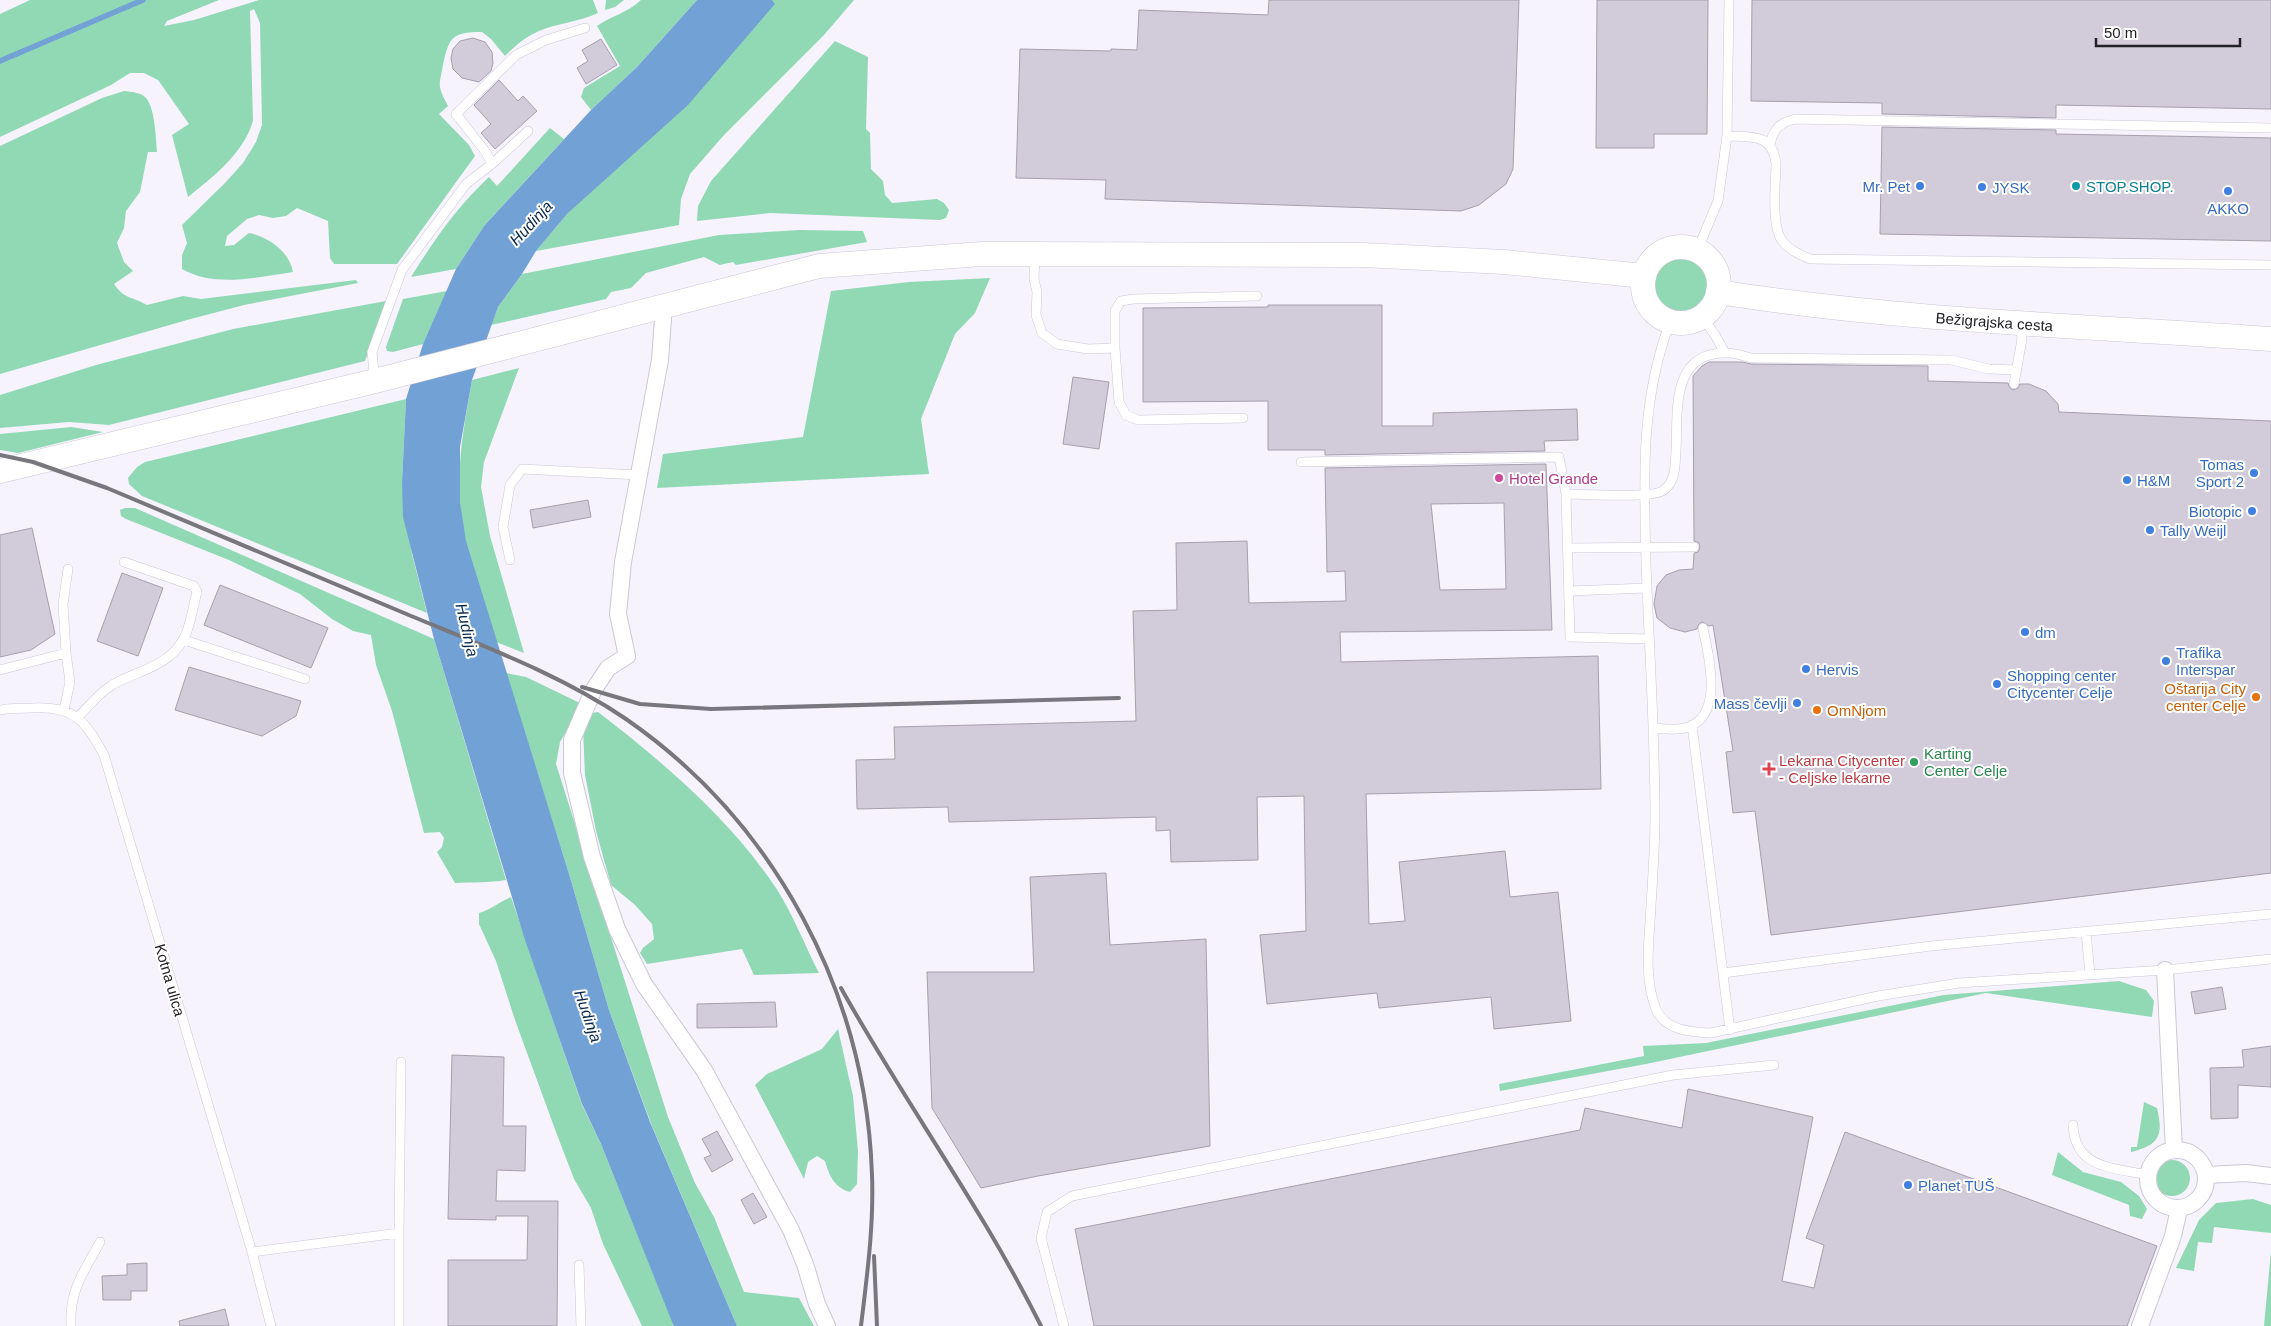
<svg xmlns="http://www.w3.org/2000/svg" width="2271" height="1326" font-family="Arial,sans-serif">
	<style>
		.green { fill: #91d9b5 }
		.water { fill: #72a1d5 }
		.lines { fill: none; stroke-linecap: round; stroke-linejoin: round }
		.stream { stroke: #72a1d5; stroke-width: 5.5 }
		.building { fill: #d2cbd9; stroke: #a69fad; fill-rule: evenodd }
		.lane-casing { stroke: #cbc7d6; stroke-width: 10 }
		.street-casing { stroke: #cbc7d6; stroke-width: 18 }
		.secondary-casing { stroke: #cbc7d6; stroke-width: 25 }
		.lane { stroke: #fff; stroke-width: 9 }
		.street { stroke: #fff; stroke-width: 16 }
		.secondary { stroke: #fff; stroke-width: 24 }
		.rail { stroke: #78777e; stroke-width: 4 }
		.shop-dot { fill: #3f7fe0; stroke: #fff; stroke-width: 2 }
		.culture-dot { fill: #0f9aa8; stroke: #fff; stroke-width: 2 }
		.hotel-dot { fill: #d1479c; stroke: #fff; stroke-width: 2 }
		.food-dot { fill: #e8710a; stroke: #fff; stroke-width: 2 }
		.leisure-dot { fill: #2e9e5b; stroke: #fff; stroke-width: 2 }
		.health-dot { fill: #e0444e; stroke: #fff; stroke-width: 2 }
		.labels { text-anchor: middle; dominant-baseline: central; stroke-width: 4; stroke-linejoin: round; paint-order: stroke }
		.shop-label { font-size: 15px; fill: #366cbe; stroke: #fff; text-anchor: start }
		.culture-label { font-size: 15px; fill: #0d838f; stroke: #fff; text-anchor: start }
		.street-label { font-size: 15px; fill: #222126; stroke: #fff }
		.hotel-label { font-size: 15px; fill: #b23c85; stroke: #fff; text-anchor: start }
		.food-label { font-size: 15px; fill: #c56008; stroke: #fff; text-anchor: end }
		.leisure-label { font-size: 15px; fill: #27864d; stroke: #fff; text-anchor: start }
		.health-label { font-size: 15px; fill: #be3a42; stroke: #fff; text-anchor: start }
		.water-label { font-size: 16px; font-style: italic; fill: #072a4c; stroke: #fff }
	</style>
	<rect width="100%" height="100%" fill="#f6f3fd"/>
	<path class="green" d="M30,0H219L167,21L164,26L194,20L259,0H593L598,13C579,22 558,23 539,31C525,37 515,46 505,56L491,39L482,32C451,32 449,38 443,65C439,87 437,85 448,106L439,114L469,145L475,156L397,264H334L330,258L328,221L297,208L286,216L273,218L259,215L247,219L227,236L225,246L234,245L249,233C269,237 289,251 293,272C258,277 215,288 182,269V255L187,243L182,225L225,183L243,163L256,142L262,125L260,23L254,9L250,11L253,121C243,154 214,176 188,197L172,135L189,124L158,80L144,73H130L111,85L0,137V14Z
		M606,0H624L615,7L605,10Z
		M641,0H697L637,67L591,110L581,97L584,88L620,66L597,26C611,16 627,13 641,0Z
		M772,0H854L824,35L724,135L690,174L681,199L679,225L536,251L568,213Z
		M835,41L868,57L866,129L870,133L871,169L883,181L885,195L892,203L937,199L944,203L949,210L946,218L940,220L770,213L697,221L698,206L711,181Z
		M124,91C131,92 141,92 146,98C155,108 156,139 157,152H148L140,192L126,211L124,228L117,243L124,262L133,271L114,284C125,300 132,296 147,305L183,296L201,299L356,280L358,283L244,305L187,320L0,374V146L102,98Z
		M550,128L564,139L484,226L456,269L411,277C434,240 457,207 489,177L497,186Z
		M800,230L863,231L867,242L736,265L733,262L720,265L704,257L646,273L631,288L611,292L606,299L491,325L498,307L522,274L719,235Z
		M1654 285a27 27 0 1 1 54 0a27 27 0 1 1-54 0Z
		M990,278L975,313L955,334L921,419L929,474L657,488L663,454L803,437L831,291L909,282Z
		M447,291L423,344L393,352L387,351L386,347L403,299Z
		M386,301L365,361L109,425L69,422L0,428V395L96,365L233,329Z
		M519,368L484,462L481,487L490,536L524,653L496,642C482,597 463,550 460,502C457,460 465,421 472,380Z
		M406,399L402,482L412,554L427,613L142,496L129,484L128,478L137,467L145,462Z
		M71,427L103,432L18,453L0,450V434Z
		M125,508H135L434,639L506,880C489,883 473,882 455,883L437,852L442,847L444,838L440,832L424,833L392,711L376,665L371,635L353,631L332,619L300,594L229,560L126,519L121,516L120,510Z
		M506,673L526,677L582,704L560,742L556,764L668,1117L695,1183L714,1217L744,1292L799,1298L814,1326H737L652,1126L609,1010L569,874Z
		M598,712C663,762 730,819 776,888C793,914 805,946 819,973L754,975L742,949L647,964L640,953L643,948L654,939L652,924L635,905L611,885L596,831L585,775L583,729L591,713Z
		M511,897L582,1105L601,1144L674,1326H642L603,1244L591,1208L574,1179L556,1132L515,1020L496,961L479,924V913C492,909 499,902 511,897Z
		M2119,981L2146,990L2154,1001L2152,1017L1986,993L1646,1064L1500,1091L1499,1084L1644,1056L1643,1046L1706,1043L1944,995Z
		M838,1029L853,1096L858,1151L857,1184L850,1192C835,1188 829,1176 825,1161L817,1156L808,1162L804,1179L755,1085L767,1074L822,1049Z
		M2144,1102L2157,1108C2164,1137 2158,1145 2131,1152V1147H2137Z
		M2058,1152L2083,1172L2121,1182L2139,1196L2147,1209L2142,1219L2130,1216L2129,1205L2052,1175Z
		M2154 1178a18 18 0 1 1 36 0a18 18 0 1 1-36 0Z
		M2253,1199L2271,1205V1233L2214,1227L2212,1243L2198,1242L2194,1271L2176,1268L2199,1220L2216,1203Z
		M2271,1251V1326H2264Z"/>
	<path class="water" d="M697,0H772L775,4L688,105L568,213L536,251L522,274L498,307L472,380L460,447V502L466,541L569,874L609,1010L650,1122L737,1326H674L672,1322L601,1144L582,1104L524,937L434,639L403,517L402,482L406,399L423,344L456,269L484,226L591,110L637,67Z"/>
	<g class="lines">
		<path class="stream" d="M0,61L143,0"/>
	</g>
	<path class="building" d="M1269,0H1519L1513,169L1506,184L1479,205L1461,211L1105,199L1106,180L1016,178L1020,49L1111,51V49L1137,50L1139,10L1268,15Z
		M1597,0H1708L1707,134H1654V148H1596Z
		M1752,0H2271V109L2056,105V118L1882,114V103L1751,101Z
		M473,38L485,42L492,52L493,63L491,71L479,82L462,78L453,69L451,58L453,49L460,41Z
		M601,39L617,65L586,84L577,68L588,61L582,50Z
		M499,80L518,101L523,96L537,111L495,149L481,133L491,124L474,105Z
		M1882,127L2056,130V134L2271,138V241L1880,234Z
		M1268,305H1382V426H1433V413L1577,409L1578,440L1544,441L1545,451L1325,455V450H1268V401L1143,402V308L1268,307Z
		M1709,362H1742L1751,364L1928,366V381L2008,383L2010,388L2013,390L2018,388L2020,384H2029L2046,391L2058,404L2059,412L2271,421V873L1771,935L1755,811L1733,813L1726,752L1733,751L1713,625L1709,626L1702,622L1699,624L1697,629L1685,632L1670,628L1657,618L1654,604L1657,586L1666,575L1679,570L1693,569L1694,553L1698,552L1700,547L1699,543L1694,541L1693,376L1702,366Z
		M1073,377L1109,382L1099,449L1063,444Z
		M1546,464L1552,630L1340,632L1341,662L1598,656L1601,789L1366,794L1369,924L1405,921L1399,862L1505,851L1510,897L1558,892L1571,1021L1494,1029L1491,997L1379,1008L1377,993L1267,1004L1260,935L1306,931L1304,796L1257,797L1258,860L1171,862L1170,830L1156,831V817L949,822L948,807L857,809L856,760L895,759L894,727L1136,721L1133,611L1177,610L1176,543L1247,541L1249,603L1346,601L1345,571L1327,572L1325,468ZM1504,503L1506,589L1440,590L1431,504Z
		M588,500L591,517L533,528L530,510Z
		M32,528L55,634L31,650L0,657V535Z
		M122,573L163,588L138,656L97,641Z
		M220,585L328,628L311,668L204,625Z
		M189,667L301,701L296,716L262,736L175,710Z
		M1106,873L1110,945L1206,939L1210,1146L1038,1176L981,1188L932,1108L927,972H1034L1030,877Z
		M2222,987L2226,1009L2195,1014L2191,992Z
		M775,1002L777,1027L697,1028V1004Z
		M2271,1046V1087L2238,1085V1118L2211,1119L2210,1068L2244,1067L2242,1050Z
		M452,1055L504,1057L503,1126H526L525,1171L497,1170L496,1201H558L557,1326H448V1260H527L528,1216H496V1220L448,1219Z
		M1688,1089L1813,1117L1782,1281L1814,1288L1824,1245L1806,1238L1845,1132L2157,1246L2127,1326H1094L1075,1229L1580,1130L1585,1108L1682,1128Z
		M717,1131L733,1160L712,1172L704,1158L711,1155L702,1139Z
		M753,1193L767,1217L754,1224L741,1200Z
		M147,1263V1291H131V1300H103L102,1276L127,1275V1264Z
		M225,1309L229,1326H180L179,1321Z"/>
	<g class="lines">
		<g class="lane-casing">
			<path id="lane" d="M1727,136C1751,137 1772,133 1776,163C1776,182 1770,229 1784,243C1791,251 1800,255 1810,259L2271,265
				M1770,144C1774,128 1780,123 1795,119L2271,128
				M492,164L485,151L456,114L516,55L546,40L585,28
				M1697,251L1718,201L1727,136L1729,0
				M1035,255L1034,279L1037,292L1036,315L1042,333L1057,344L1088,349L1115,348V311L1121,301L1133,299L1257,296
				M1702,317L1715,335L1725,353
				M1670,322C1640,402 1644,478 1646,562C1649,647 1655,731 1655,816C1655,851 1652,887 1650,922C1648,951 1645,981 1656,1009C1665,1031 1692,1032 1711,1033L1878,996L1959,983L2165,970L2271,959
				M1115,348L1119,402L1126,415L1138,420L1243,418
				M375,381L372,352L402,270L466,184L492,164L528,131
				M2014,384L2022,339L2020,324
				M1301,462L1559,457L1566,494L1570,637L1649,639
				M1566,494C1584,494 1654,499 1664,490C1676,481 1675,465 1676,451C1678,413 1670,353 1725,353C1733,352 1743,356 1751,358L1951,360L1989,369L2015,370
				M1568,548L1694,547
				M510,560L503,527L510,485L522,469L639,475
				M1569,591L1647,588
				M184,640L305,679
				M66,653L63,604L68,569
				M0,670L66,653L70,682L64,710
				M0,710C10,708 21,708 32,708C74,706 84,719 104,755L252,1252L271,1326
				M78,717C89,706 99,693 112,685C136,671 168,667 183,640C190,629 193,606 197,592L194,586L124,562
				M1692,725L1730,1030
				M1655,728C1666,729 1682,731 1693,725C1723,708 1708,654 1703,628
				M2086,932L2090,974
				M1723,973L1931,946L2271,914
				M2073,1125C2075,1169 2112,1167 2147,1175
				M252,1252L399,1233L401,1062
				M579,1265L581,1326
				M71,1326C69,1290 84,1272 100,1242
				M399,1326V1233
				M1064,1326L1041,1238L1047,1212L1072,1196L1673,1075L1774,1065"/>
		</g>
		<g class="street-casing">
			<path id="street" d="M664,305L660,360L623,562L618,614L627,656L608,668L593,691L572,740V773L592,857L617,929L644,984L704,1070L791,1230L805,1264L817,1304L827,1326
				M2165,970L2174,1150
				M2148 1179a29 29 0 1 1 58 0a29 29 0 1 1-58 0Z
				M2206,1175L2246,1173L2271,1176
				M2140,1326L2173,1236L2179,1209"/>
		</g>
		<g class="secondary-casing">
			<g id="secondary">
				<circle cx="1681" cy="285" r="38"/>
				<path id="s1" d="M1718,292C1901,321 2087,326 2271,339"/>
				<path d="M0,471L375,381L819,266L982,254L1363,255L1504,262L1644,276"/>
			</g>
		</g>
		<use href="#lane" class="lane"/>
		<use href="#street" class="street"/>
		<use href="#secondary" class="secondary"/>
		<path class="rail" d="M0,455L33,462L107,488C206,529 305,571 404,613C480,645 558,673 626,719C776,823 866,994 872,1175C874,1225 867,1276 861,1326
			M582,687L640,704L711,709L1119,698
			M841,988C905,1103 983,1209 1041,1326
			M874,1256L877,1326"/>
	</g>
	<g class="shop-dot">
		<circle cx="1920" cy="186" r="5"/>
		<circle cx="1982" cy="187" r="5"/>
		<circle cx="2228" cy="191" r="5"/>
		<circle cx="2254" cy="473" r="5"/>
		<circle cx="2127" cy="480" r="5"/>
		<circle cx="2252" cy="511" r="5"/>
		<circle cx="2150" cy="530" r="5"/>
		<circle cx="2025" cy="632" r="5"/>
		<circle cx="2166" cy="661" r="5"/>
		<circle cx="1806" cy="669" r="5"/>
		<circle cx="1997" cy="684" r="5"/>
		<circle cx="1797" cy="703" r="5"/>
		<circle cx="1908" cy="1185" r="5"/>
	</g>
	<circle class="culture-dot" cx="2076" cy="186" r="5"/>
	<circle class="hotel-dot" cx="1499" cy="478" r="5"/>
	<g class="food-dot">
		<circle cx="2256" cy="697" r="5"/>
		<circle cx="1817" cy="710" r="5"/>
	</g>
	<circle class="leisure-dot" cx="1914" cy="762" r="5"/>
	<path class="health-dot" d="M1766.5 761.5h5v5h5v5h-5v5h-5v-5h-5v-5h5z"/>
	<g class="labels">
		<g class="shop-label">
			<text x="1910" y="186" text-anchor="end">Mr. Pet</text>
			<text x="1992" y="187">JYSK</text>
			<text x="2228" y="208" text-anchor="middle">AKKO</text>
			<text x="2244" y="464" text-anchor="end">Tomas<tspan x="2244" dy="17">Sport 2</tspan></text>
			<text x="2137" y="480">H&amp;M</text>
			<text x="2242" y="511" text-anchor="end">Biotopic</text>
			<text x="2160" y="530">Tally Weijl</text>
			<text x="2035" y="632">dm</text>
			<text x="2176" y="652">Trafika<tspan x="2176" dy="17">Interspar</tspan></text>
			<text x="1816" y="669">Hervis</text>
			<text x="2007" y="675">Shopping center<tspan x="2007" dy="17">Citycenter Celje</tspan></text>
			<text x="1787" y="703" text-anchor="end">Mass čevlji</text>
			<text x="1918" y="1185">Planet TUŠ</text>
		</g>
		<g class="culture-label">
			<text x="2086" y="186">STOP.SHOP.</text>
		</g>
		<g class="street-label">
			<text stroke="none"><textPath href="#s1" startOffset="278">Bežigrajska cesta</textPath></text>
			<text transform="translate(170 980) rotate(74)">Kotna ulica</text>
		</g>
		<g class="hotel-label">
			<text x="1509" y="478">Hotel Grande</text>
		</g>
		<g class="food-label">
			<text x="2246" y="688">Oštarija City<tspan x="2246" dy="17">center Celje</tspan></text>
			<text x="1827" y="710" text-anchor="start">OmNjom</text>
		</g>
		<g class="leisure-label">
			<text x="1924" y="753">Karting<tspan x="1924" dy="17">Center Celje</tspan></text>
		</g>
		<g class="health-label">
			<text x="1779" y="760">Lekarna Citycenter<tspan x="1779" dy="17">- Celjske lekarne</tspan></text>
		</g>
		<g class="water-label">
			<text transform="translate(531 223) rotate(-47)">Hudinja</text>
			<text transform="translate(467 630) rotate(77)">Hudinja</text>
			<text transform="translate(588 1016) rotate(71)">Hudinja</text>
		</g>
	</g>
	<path d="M2096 38v8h144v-8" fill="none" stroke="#222126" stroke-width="2.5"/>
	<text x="2104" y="38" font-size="15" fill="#222126" stroke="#ffffff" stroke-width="4" paint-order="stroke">50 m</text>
</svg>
